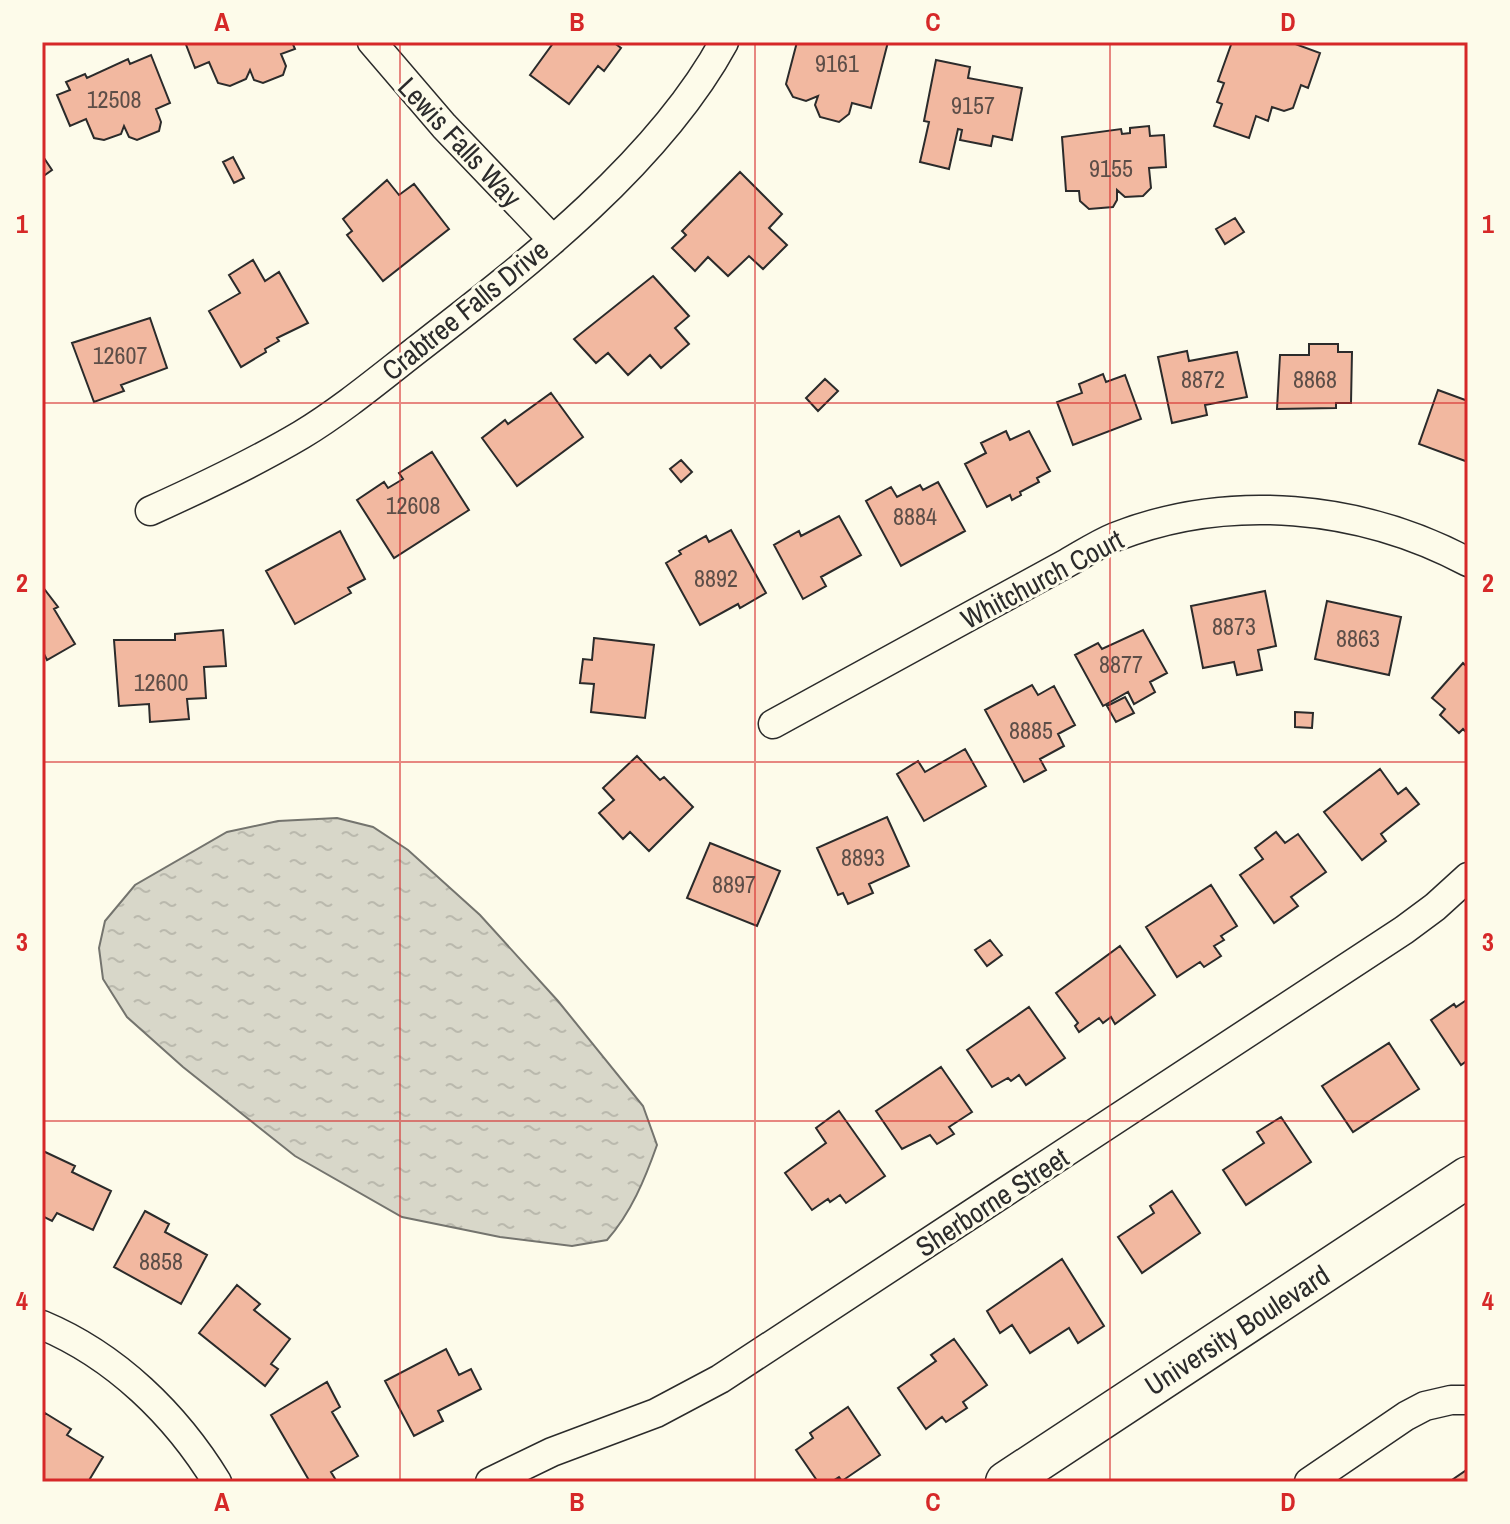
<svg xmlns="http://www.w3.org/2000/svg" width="1510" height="1524" font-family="'Archivo Narrow',sans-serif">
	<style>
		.water { fill: url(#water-ripples); stroke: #74746e; stroke-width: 2 }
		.building { fill: #f2b8a0; stroke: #2b2b2b; stroke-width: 2 }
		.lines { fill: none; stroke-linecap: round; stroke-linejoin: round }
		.street-casing { stroke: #2b2b2b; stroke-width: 31 }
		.secondary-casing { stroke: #2b2b2b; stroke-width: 43 }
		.street { stroke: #fdfbea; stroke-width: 28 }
		.secondary { stroke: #fdfbea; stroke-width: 40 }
		.grid { fill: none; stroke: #d62828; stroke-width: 2; stroke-opacity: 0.55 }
		.labels { text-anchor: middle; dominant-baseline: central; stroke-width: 6; stroke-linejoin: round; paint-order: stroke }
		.number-label { font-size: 24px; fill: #5d4e48 }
		.street-label { font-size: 28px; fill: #2b2b2b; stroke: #fdfbea }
		.neatline { fill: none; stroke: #d62828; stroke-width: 3 }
		.grid-label { font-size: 26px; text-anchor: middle; font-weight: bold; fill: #d62828 }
	</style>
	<defs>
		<pattern id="water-ripples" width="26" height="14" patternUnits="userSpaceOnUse" patternTransform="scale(2)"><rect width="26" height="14" fill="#d8d7c9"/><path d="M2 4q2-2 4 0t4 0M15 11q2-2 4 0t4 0" fill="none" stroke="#bab9ad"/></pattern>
	</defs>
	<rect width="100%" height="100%" fill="#fdfbea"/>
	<path class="water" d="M337,818L373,827L408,850L480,915L558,1001L643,1106L657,1145C645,1179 631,1213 607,1240L572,1246L500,1237L402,1217L295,1156L183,1067L127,1017L103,979L99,948L105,921L135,885L227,832L278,821Z"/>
	<path class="building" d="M185,42H292L295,49L281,54L286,66L283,75L263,83L254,80L250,70L246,79L230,86L218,83L209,62L195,68Z
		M554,42H613L621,48L604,71L598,66L569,104L530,75Z
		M797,42H888L871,108L852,103L849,114L839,122L820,117L815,105L818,96L806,101L793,97L786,84Z
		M1232,42H1290L1320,53L1308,88L1301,85L1293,108L1284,111L1272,107L1268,121L1256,116L1249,138L1214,126L1222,104L1217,102L1224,83L1218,81Z
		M151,55L170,103L156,109L161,122L159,131L137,140L129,137L124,126L121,134L104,140L94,138L86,119L70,126L57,95L70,90L66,82L85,74L87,78L128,59L130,64Z
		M936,60L970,67L968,78L1022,88L1012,140L993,136L991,146L960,140L962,130L958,129L949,169L920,162L929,122L924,121Z
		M1149,126L1150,136L1164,135L1166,167L1149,168L1151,188L1143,196L1125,197L1117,190V200L1113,207L1089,209L1080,201L1079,191H1066L1062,137L1121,129L1122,134L1130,133V128Z
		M42,155L52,170L42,177Z
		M233,157L244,178L234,183L223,162Z
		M740,172L782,214L769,228L787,245L763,269L749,256L728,276L708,257L695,271L672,248L686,235L682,231Z
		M387,180L399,195L414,184L449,229L383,281L347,235L352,231L343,219Z
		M1235,218L1244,232L1225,244L1216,229Z
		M253,260L265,281L279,272L308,323L277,338L279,341L265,349L266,352L241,367L209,311L240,293L229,275Z
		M653,276L689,316L675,328L689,344L661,368L650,355L628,375L608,353L596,363L574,339Z
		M150,318L167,368L121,385L124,391L94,402L72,343Z
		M1309,344H1338V352H1352L1351,403H1336V408L1277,409L1280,355H1309Z
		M1187,351L1189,361L1237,352L1247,397L1205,405L1207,415L1172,423L1158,357Z
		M1103,374L1106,382L1125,375L1141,419L1073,445L1057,402L1082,393L1079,384Z
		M825,379L838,391L818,411L806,398Z
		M1438,390L1468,401V462L1419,444Z
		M551,393L583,437L517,486L482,438L505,420L508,424Z
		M1006,431L1010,440L1029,431L1050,471L1037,478L1039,482L1020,492L1021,495L1012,500L1010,495L987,507L965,464L986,453L981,443Z
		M432,452L469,510L394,558L357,500L384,482L388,488L403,479L399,473Z
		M681,460L692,472L681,482L670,469Z
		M938,482L965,531L901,566L866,501L891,487L897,497L920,485L923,490Z
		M839,516L861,555L821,577L826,586L803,599L774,545L799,531L801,536Z
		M731,530L766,593L740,608L738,604L700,625L666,563L681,554L679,551L706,536L709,542Z
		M340,531L365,579L348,588L351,593L295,624L266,571Z
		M42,586L58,607L54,609L75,644L47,660L42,650Z
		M1265,591L1276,646L1258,650L1262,670L1237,675L1234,662L1203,668L1191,606Z
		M1327,601L1401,617L1389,675L1315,659Z
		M223,630L226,666L204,667L206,698L187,699L189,719L150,722L149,704L119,706L114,640H175V634Z
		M1143,630L1167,673L1150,682L1155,692L1134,704L1128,692L1103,706L1075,655L1098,643L1102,649Z
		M594,638L654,645L645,718L591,712L594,684L580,683L583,659L592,660Z
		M1463,663L1468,668V734L1463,729L1459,733L1440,715L1445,709L1432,698Z
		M1032,685L1038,695L1054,686L1075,725L1058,734L1064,746L1040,759L1046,770L1024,782L985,710Z
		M1125,697L1134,713L1116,722L1107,706Z
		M1295,712L1313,713L1312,728L1295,727Z
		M965,749L986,786L924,821L897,774L918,761L925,772Z
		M637,756L660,780L664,777L693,807L649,851L630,832L623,839L599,813L614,800L603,788Z
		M1380,769L1398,794L1406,788L1419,804L1381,834L1386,841L1362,860L1324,812Z
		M887,817L909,866L869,884L873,893L848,904L843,893L838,895L817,848Z
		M1276,832L1285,843L1298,834L1326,872L1291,897L1298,906L1274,923L1240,875L1263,859L1255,848Z
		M710,843L780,871L757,926L687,898Z
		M1211,885L1237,926L1221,936L1224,940L1214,946L1221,956L1204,967L1200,962L1177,977L1146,927Z
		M990,940L1002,955L987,966L975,950Z
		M1120,946L1155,995L1115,1024L1111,1017L1103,1023L1099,1018L1079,1032L1075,1026L1078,1023L1056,993Z
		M1468,999V1060L1461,1065L1431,1020L1454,1004L1456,1007Z
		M1029,1007L1065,1058L1026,1085L1019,1075L1011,1081L1008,1078L992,1087L967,1050Z
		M1389,1043L1419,1089L1353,1132L1322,1086Z
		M941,1067L972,1112L949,1127L954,1134L937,1144L930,1135L902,1149L876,1111Z
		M839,1111L885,1176L846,1203L840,1195L830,1202L828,1199L812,1210L785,1173L826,1143L816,1128Z
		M1281,1117L1311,1162L1246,1205L1223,1170L1264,1143L1257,1132Z
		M43,1151L75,1166L72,1172L111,1191L93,1230L57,1213L52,1221L42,1216Z
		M1172,1191L1200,1233L1142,1273L1118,1237L1154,1213L1150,1206Z
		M145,1211L169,1224L165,1232L207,1255L181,1304L114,1267Z
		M1062,1259L1104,1326L1078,1343L1069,1328L1030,1353L1012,1325L1000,1333L987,1311Z
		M237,1285L260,1304L254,1310L290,1339L271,1364L278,1369L265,1386L199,1333Z
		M954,1339L987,1385L963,1402L967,1408L946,1422L942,1417L926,1429L898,1388L936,1361L931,1355Z
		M446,1349L459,1375L471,1369L481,1389L438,1411L443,1421L414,1436L385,1381Z
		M327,1382L340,1407L332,1412L358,1456L331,1472L337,1482H310L271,1415Z
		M848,1407L880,1455L842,1481L839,1477L831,1482H818L796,1450L813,1438L810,1433Z
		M45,1413L71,1429L67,1435L103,1457L88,1482H42V1418Z
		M1468,1469V1482H1449Z"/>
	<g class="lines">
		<g class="street-casing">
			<path id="street" d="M372,42L444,126L553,240
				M150,511C201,488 252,464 301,435C344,409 384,375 423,345C528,264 660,160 724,42
				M773,724C843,686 912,648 981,610C1010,594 1038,579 1067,563C1083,554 1098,544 1115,537C1229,492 1361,505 1468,562
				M42,1325C116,1356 176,1415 217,1482
				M490,1482L552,1452L656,1413L720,1379L1404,930L1435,907L1468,877
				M1309,1482L1406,1416L1425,1406L1451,1400H1468"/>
		</g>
		<g class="secondary-casing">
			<path id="secondary" d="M1006,1482L1468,1177"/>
		</g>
		<use href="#street" class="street"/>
		<use href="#secondary" class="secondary"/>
	</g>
	<path class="grid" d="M400,42V1482M755,42V1482M1110,42V1482M42,403H1468M42,762H1468M42,1121H1468"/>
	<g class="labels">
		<g class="number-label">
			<text x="837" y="63">9161</text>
			<text x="114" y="99">12508</text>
			<text x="973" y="105">9157</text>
			<text x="1111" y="168">9155</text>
			<text x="120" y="355">12607</text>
			<text x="1203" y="379">8872</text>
			<text x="1315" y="379">8868</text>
			<text x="413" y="505">12608</text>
			<text x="915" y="516">8884</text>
			<text x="716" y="578">8892</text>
			<text x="1234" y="626">8873</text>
			<text x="1358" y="638">8863</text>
			<text x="1121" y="664">8877</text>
			<text x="161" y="682">12600</text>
			<text x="1031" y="730">8885</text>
			<text x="863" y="857">8893</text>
			<text x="734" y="884">8897</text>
			<text x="161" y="1261">8858</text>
		</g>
		<g class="street-label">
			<text transform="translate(460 142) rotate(47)">Lewis Falls Way</text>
			<text transform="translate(465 310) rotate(-39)">Crabtree Falls Drive</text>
			<text transform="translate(1042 579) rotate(-28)">Whitchurch Court</text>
			<text transform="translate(992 1202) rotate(-33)">Sherborne Street</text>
			<text transform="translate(1237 1330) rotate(-33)">University Boulevard</text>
		</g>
	</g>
	<rect width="1510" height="1524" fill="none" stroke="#fdfbea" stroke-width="88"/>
	<rect x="44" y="44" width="1422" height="1436" class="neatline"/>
	<g class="grid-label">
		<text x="222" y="31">A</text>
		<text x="577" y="31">B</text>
		<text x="933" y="31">C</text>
		<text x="1288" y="31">D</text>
		<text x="22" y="233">1</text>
		<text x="1488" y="233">1</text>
		<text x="22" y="592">2</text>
		<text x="1488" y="592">2</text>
		<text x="22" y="951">3</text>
		<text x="1488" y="951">3</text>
		<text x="22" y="1310">4</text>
		<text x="1488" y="1310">4</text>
		<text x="222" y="1511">A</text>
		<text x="577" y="1511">B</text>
		<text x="933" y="1511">C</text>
		<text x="1288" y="1511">D</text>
	</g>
</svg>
